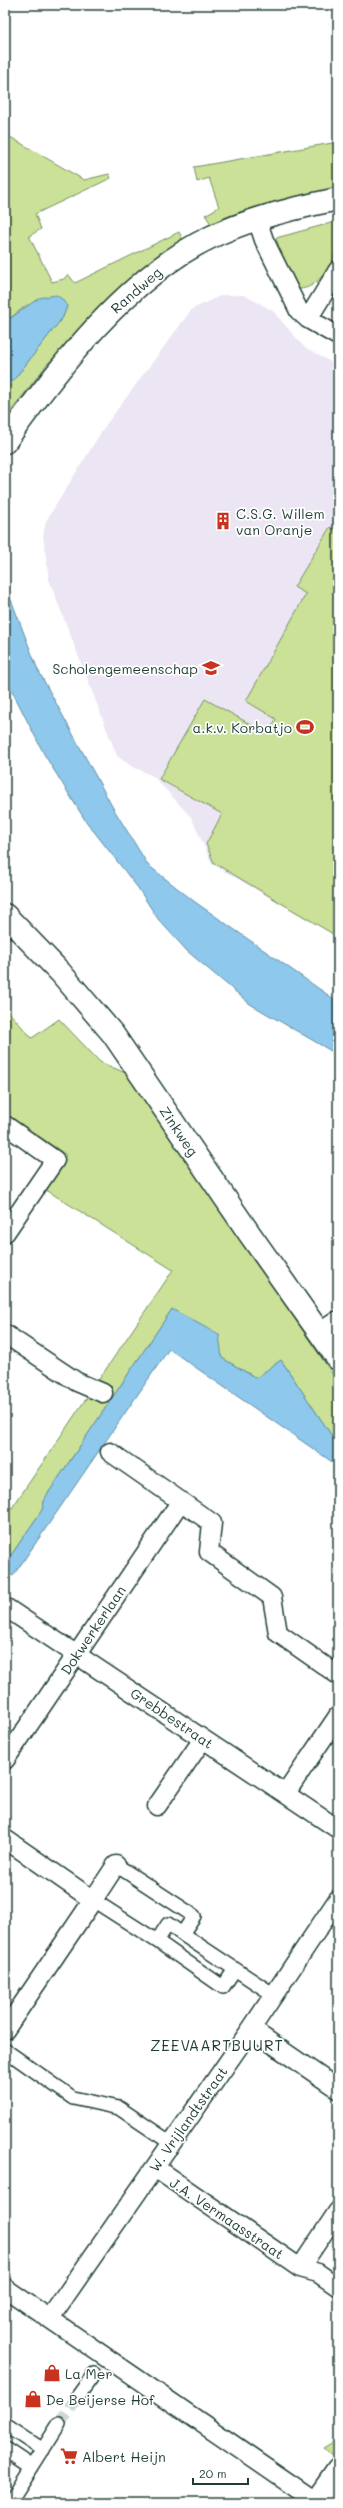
<svg xmlns="http://www.w3.org/2000/svg" width="343" height="2508" font-family="Mali,sans-serif">
	<style>
		.built { fill: #ece6f4 }
		.green { fill: #cae197; stroke: #748f66 }
		.water { fill: #8ec8ed; stroke: #6290a3 }
		.lines { fill: none; stroke-linecap: round; stroke-linejoin: round }
		.pedestrian-tunnel { stroke: #d2d8d6; stroke-width: 13; stroke-dasharray: 13 6; stroke-linecap: butt }
		.pedestrian-casing { stroke: #1f3d34; stroke-width: 16 }
		.minor-casing { stroke: #1f3d34; stroke-width: 21 }
		.tertiary-casing { stroke: #1f3d34; stroke-width: 25 }
		.pedestrian { stroke: #fff; stroke-width: 13 }
		.minor { stroke: #fff; stroke-width: 18 }
		.tertiary { stroke: #fff; stroke-width: 22 }
		.labels { text-anchor: middle; dominant-baseline: central; stroke-width: 3.5; stroke-linejoin: round; paint-order: stroke }
		.street-label { font-size: 14px; fill: #1f3d34; stroke: #fff }
		.poi-label { font-size: 14px; fill: #1f3d34; stroke: #fff; text-anchor: start }
		.neighbourhood-label { font-size: 15px; letter-spacing: 1px; fill: #1f3d34; stroke: #fff }
	</style>
	<rect width="100%" height="100%" fill="#fff"/>
	<filter id="ink" filterUnits="userSpaceOnUse"><feTurbulence type="fractalNoise" baseFrequency=".025" numOctaves="2"/><feDisplacementMap in="SourceGraphic" scale="8" xChannelSelector="R" yChannelSelector="G"/><feConvolveMatrix kernelMatrix="1 2 1 2 8 2 1 2 1" color-interpolation-filters="sRGB"/></filter>
	<g filter="url(#ink)">
		<path class="built" d="M222,295H244L272,310L304,347L338,366V937L212,864L191,817L153,776L131,766L117,756L49,580L43,536L46,521L105,426L192,309Z"/>
		<path class="green" d="M5,134L84,180L109,174L111,178L35,214L41,229L29,236L52,282L64,279L68,274L75,283L179,232L182,238L181,243L73,343L48,363L5,419V391L63,317L67,306L27,305L5,322Z
			M338,142V188L284,202L214,228L205,215L219,207L209,178L197,182L194,167Z
			M338,221C338,230 340,242 336,252C330,267 317,289 299,289L281,254L276,238Z
			M330,527L338,532V937L214,863L206,844L222,814L159,779L205,699L268,734L276,719L246,701L306,594L294,587Z
			M5,1008L32,1038L59,1019L100,1062L128,1074L338,1382V1445L281,1360L256,1378L222,1358L172,1309L45,1498L42,1510L5,1564V1504L12,1508L173,1270L43,1188L66,1155L5,1113Z
			M338,2439V2455L336,2458L323,2448Z"/>
		<path class="water" d="M56,295L62,299L67,306L63,317L5,391V322L39,298Z
			M5,584L38,670L113,808L148,865L195,902L338,1002V1055L250,1004L187,951L158,919L138,888L85,820L44,754L5,677Z
			M172,1309L219,1335L222,1358L256,1378L281,1360L338,1445V1466L169,1349L13,1576L5,1571V1564L42,1510L45,1498Z"/>
		<g class="lines">
			<path class="pedestrian-tunnel" d="M59,2424L78,2396"/>
			<g class="pedestrian-casing">
				<path id="pedestrian" d="M116,1865L194,1916L182,1934L274,1995
					M93,1900L157,1941L168,1924L182,1934
					M157,1941L223,1987L235,1969
					M5,2050L73,2098L119,2108L171,2143
					M78,2396L94,2374
					M5,2425L43,2450
					M5,2449L32,2467
					M9,2503L59,2424"/>
			</g>
			<g class="minor-casing">
				<path id="minor" d="M257,219L264,240L299,311L308,319L338,336
					M308,319L338,270
					M5,1125L55,1160L5,1233
					M320,1332L338,1320
					M5,1334L77,1382L103,1393
					M110,1452L212,1523L209,1552L272,1597L278,1633L338,1675
					M5,1607L338,1829
					M5,1760L181,1501
					M286,1793L338,1716
					M157,1806L203,1739
					M5,1839L93,1900L116,1865
					M251,2029L338,2089
					M5,2030L93,1900
					M155,2168L300,2268L318,2273L338,2287
					M300,2268L338,2211
					M5,2288L318,2503
					M50,2318L251,2029L338,1899"/>
			</g>
			<g class="tertiary-casing">
				<path id="tertiary" d="M5,442C58,368 127,277 211,237C251,218 295,208 338,199
					M5,915L60,972L113,1034L249,1233L338,1359
					M315,2503L338,2470"/>
			</g>
			<use href="#pedestrian" class="pedestrian"/>
			<use href="#minor" class="minor"/>
			<use href="#tertiary" class="tertiary"/>
		</g>
	</g>
	<defs>
		<g id="building-bare" transform="scale(1.38)"><path d="M-4-6H4V6H1V3H-1V6H-4ZM-2.5-4.3h1.7v1.8h-1.7ZM.8-4.3h1.7v1.8H.8ZM-2.5-1h1.7V.8h-1.7ZM.8-1h1.7V.8H.8Z" fill="#c8321e" stroke="#fff" stroke-width="2.5" paint-order="stroke"/></g>
		<g id="school-bare" transform="scale(1.38)"><path d="M0-5L7-2L0 1L-7-2ZM-4 1L0 2.5L4 1V4Q0 6-4 4Z" fill="#c8321e" stroke="#fff" stroke-width="2.5" paint-order="stroke"/></g>
		<g id="stadium-bare" transform="scale(1.38)"><path d="M0-5a6.5 5 0 1 0 0 10a6.5 5 0 1 0 0-10ZM-3.5-1.8h7v3.6h-7Z" fill="#c8321e" stroke="#fff" stroke-width="2.5" paint-order="stroke"/></g>
		<g id="shop-bare" transform="scale(1.38)"><path d="M-5-2.5h2.3a2.7 3.5 0 0 1 5.4 0H5L5.5 6h-11ZM-1.5-2.5h3a1.5 2.3 0 0 0-3 0Z" fill="#c8321e" stroke="#fff" stroke-width="2.5" paint-order="stroke"/></g>
		<g id="supermarket-bare" transform="scale(1.38)"><path d="M-6-5.5h2.5l.6 2H6L4.5 2H-2.5L-4.4-4H-6ZM-1.5 3.2a1.3 1.3 0 1 0 .1 0ZM3 3.2a1.3 1.3 0 1 0 .1 0Z" fill="#c8321e" stroke="#fff" stroke-width="2.5" paint-order="stroke"/></g>
	</defs>
	<g fill-rule="evenodd">
		<use href="#building-bare" x="223" y="521"/>
		<use href="#school-bare" x="211" y="668"/>
		<use href="#stadium-bare" x="305" y="727"/>
		<use href="#shop-bare" x="52" y="2373"/>
		<use href="#shop-bare" x="33" y="2399"/>
		<use href="#supermarket-bare" x="69" y="2456"/>
	</g>
	<g class="labels">
		<g class="street-label">
			<text transform="translate(136 290) rotate(-41)">Randweg</text>
			<text transform="translate(179 1131) rotate(56)">Zinkweg</text>
			<text transform="translate(93 1630) rotate(-56)">Dokwerkerlaan</text>
			<text transform="translate(172 1718) rotate(34)">Grebbestraat</text>
			<text transform="translate(188 2119) rotate(-55)">W. Vrijlandtstraat</text>
			<text transform="translate(227 2218) rotate(34)">J.A. Vermaasstraat</text>
		</g>
		<g class="poi-label">
			<text x="236" y="513">C.S.G. Willem<tspan x="236" dy="16">van Oranje</tspan></text>
			<text x="198" y="668" text-anchor="end">Scholengemeenschap</text>
			<text x="292" y="727" text-anchor="end">a.k.v. Korbatjo</text>
			<text x="65" y="2373">La Mer</text>
			<text x="46" y="2399">De Beijerse Hof</text>
			<text x="82" y="2456">Albert Heijn</text>
		</g>
		<g class="neighbourhood-label">
			<text x="217" y="2045">ZEEVAARTBUURT</text>
		</g>
	</g>
	<rect width="343" height="2508" fill="none" stroke="#fff" stroke-width="20"/>
	<rect x="10" y="10" width="323" height="2488" fill="none" stroke="#1f3d34" stroke-width="1.5" filter="url(#ink)"/>
	<path d="M193 2478v6h55v-6" fill="none" stroke="#1f3d34" stroke-width="2"/>
	<text x="199" y="2478" font-size="12" fill="#1f3d34" stroke="#ffffff" stroke-width="3" paint-order="stroke">20 m</text>
</svg>
